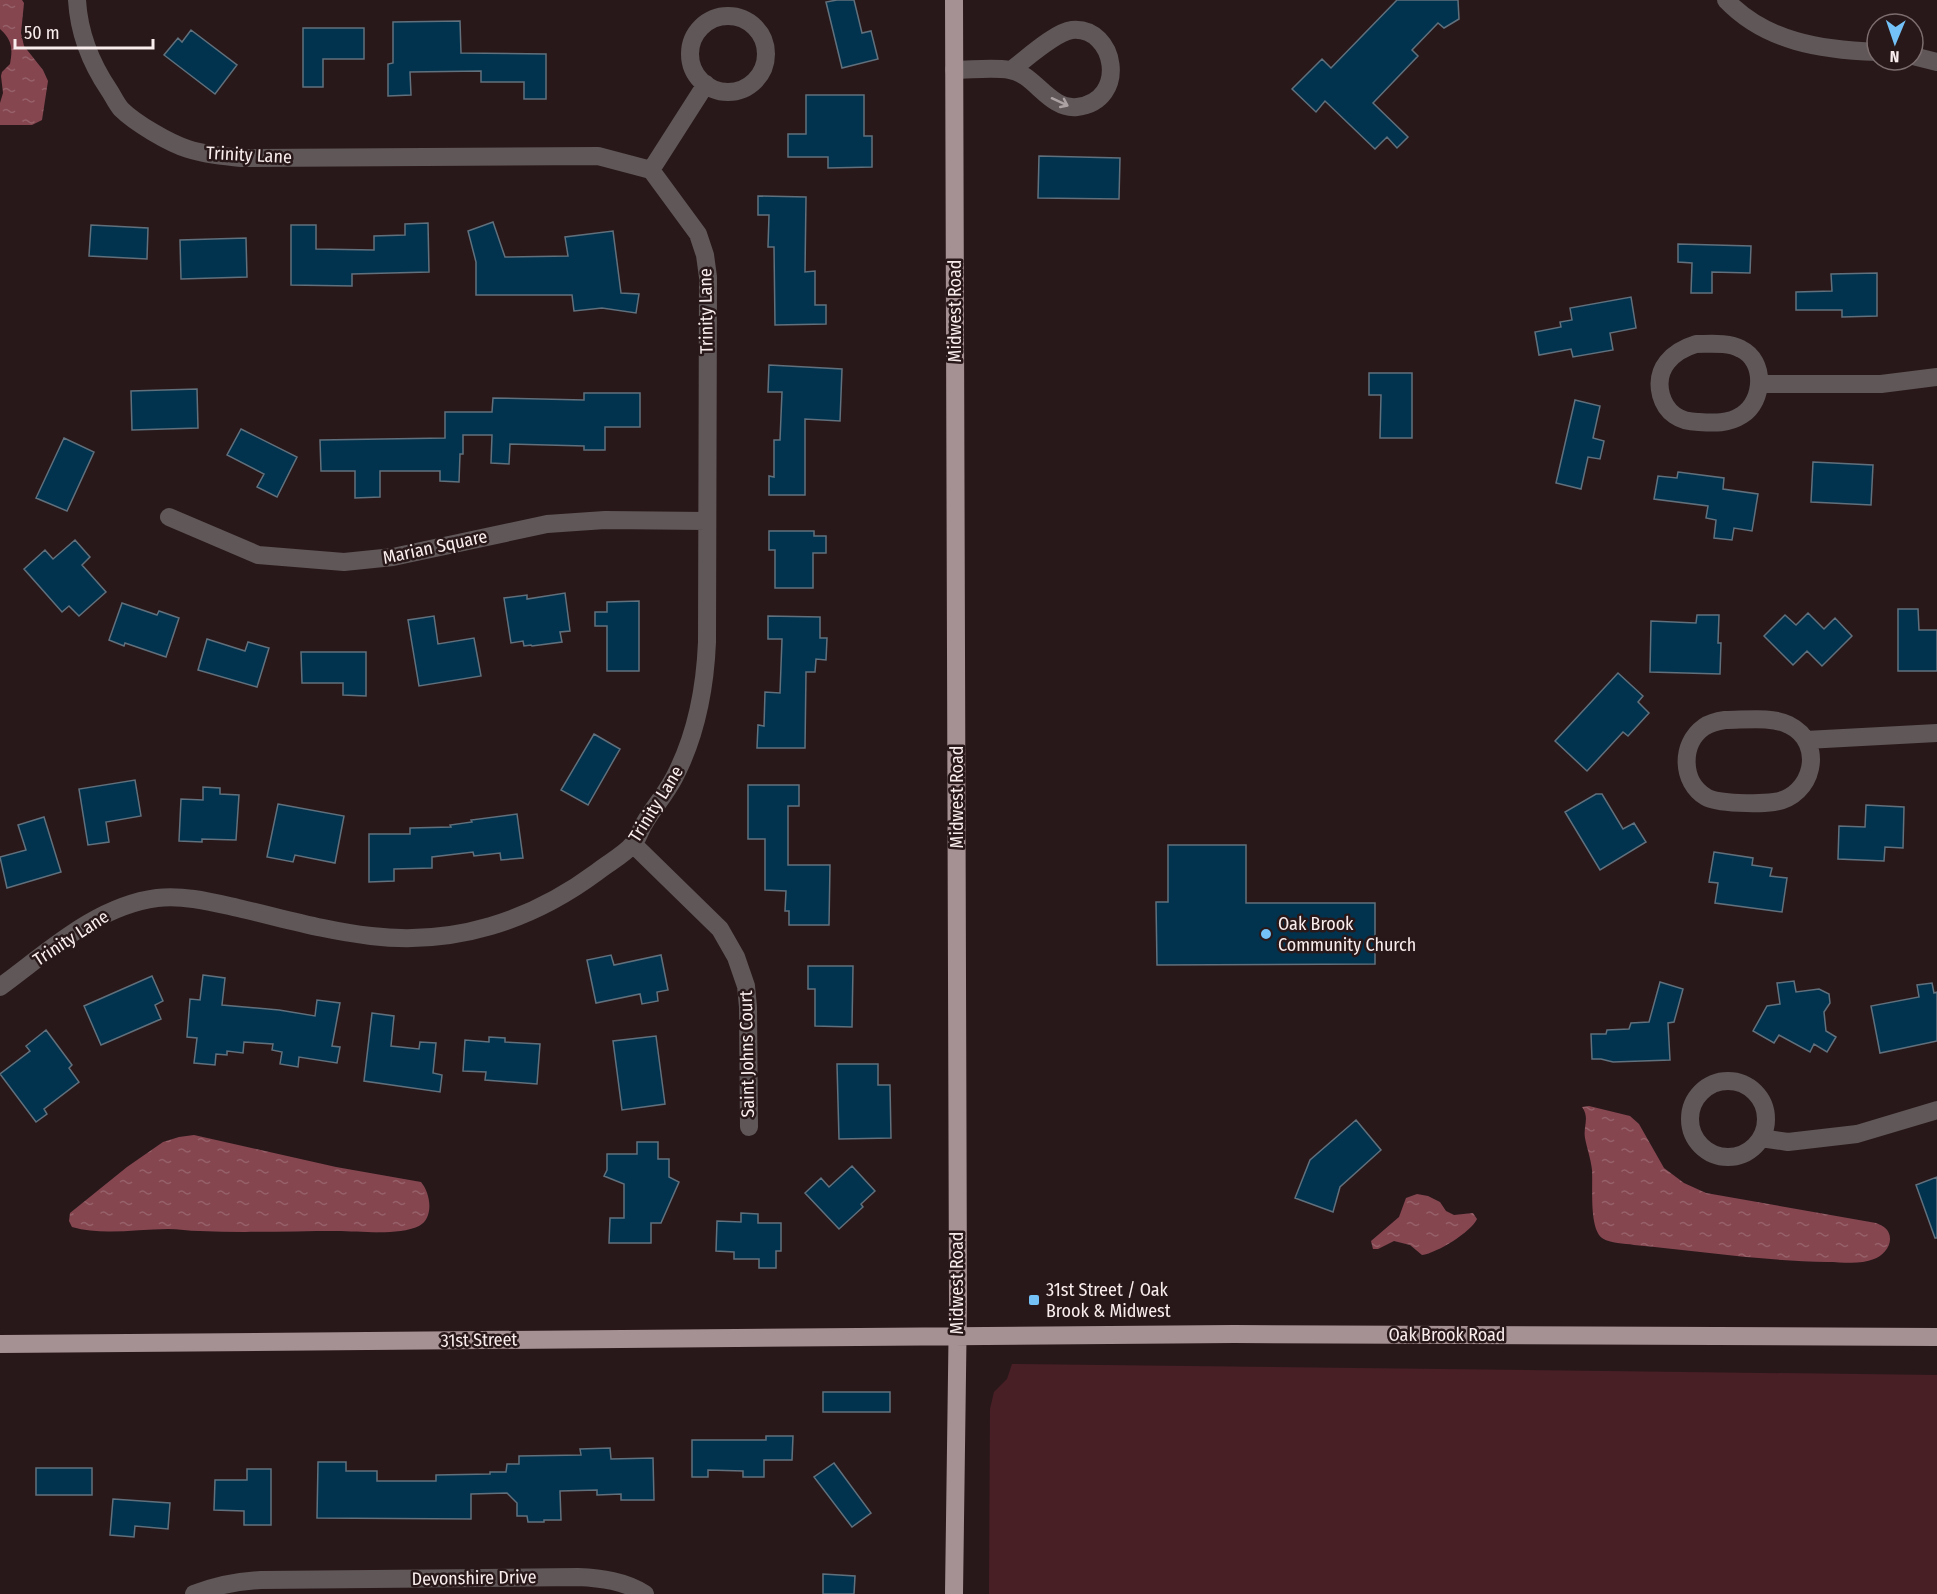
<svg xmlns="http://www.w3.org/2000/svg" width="1937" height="1594" font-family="'Fira Sans Condensed',sans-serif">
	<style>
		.green { fill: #491f26 }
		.water { fill: url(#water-ripples) }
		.building { fill: #02334e; stroke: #60707c; stroke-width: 1.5 }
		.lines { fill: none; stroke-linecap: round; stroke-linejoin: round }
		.minor { stroke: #605758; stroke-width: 18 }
		.major { stroke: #a59193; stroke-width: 18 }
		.oneway { stroke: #aca2a3 }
		.poi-dot { fill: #73c1f6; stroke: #29181a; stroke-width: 2 }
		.labels { text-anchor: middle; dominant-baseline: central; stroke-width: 5; stroke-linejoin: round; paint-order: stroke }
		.street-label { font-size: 18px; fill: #f9edee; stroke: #29181a }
		.poi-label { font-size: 18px; fill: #f9edee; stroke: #29181a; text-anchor: start }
	</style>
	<defs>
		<pattern id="water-ripples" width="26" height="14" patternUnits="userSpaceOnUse" patternTransform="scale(1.5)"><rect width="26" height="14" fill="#854650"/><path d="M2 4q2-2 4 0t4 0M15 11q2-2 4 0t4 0" fill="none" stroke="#97616a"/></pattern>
	</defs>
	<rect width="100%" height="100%" fill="#29181a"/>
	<path class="green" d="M1012,1364L1937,1375V1594H989L990,1409L994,1392L1007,1379Z"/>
	<path class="water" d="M0,0H22L24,3L21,33L24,46L43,70L48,81L42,120L32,125H0V103L3,93L1,76L2,72L10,64C13,48 12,40 0,29Z
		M1589,1106L1630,1116L1639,1124L1664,1168L1684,1183L1706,1193L1876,1223C1884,1226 1890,1230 1890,1239C1890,1248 1882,1256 1874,1259C1860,1265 1842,1262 1828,1262C1763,1261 1699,1251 1634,1245C1624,1243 1611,1244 1602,1238C1589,1228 1593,1187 1592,1170C1591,1159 1587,1149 1585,1138C1583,1126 1590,1118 1582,1107Z
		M194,1135L336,1167L421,1182C431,1194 434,1218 419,1226C398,1236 360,1231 337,1231C291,1231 245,1233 200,1231C189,1231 178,1229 168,1229C136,1229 103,1236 72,1227L69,1221L70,1213L127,1167L163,1142L179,1137Z
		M1417,1194L1428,1196L1440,1202L1446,1211L1454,1215L1473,1213L1477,1219C1471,1232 1437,1253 1422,1255L1410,1245L1394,1241L1378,1249H1373L1371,1241L1399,1217L1406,1198Z"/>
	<path class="building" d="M837,0H854L862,33L871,31L878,59L842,68L826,2Z
		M1397,0H1458L1459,19L1444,28L1438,23L1412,50L1418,56L1373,103L1408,137L1397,148L1387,137L1375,149L1325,101L1316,112L1292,89L1322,59L1331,68Z
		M460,21L461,53L546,54V99H524V82H481V71L410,72L411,95L388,96V64L393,63V22Z
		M303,28H364V59H323V87H303Z
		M191,30L237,65L215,94L164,55L178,38L182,42Z
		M806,95H864V136H872V167L828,168V157H788V134H806Z
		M1039,156L1120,158L1119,199L1038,198Z
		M758,196L806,197L805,272L815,271V305H826V324L775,325L774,247H768L769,215H758Z
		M493,222L505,257L568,256L565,237L613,231L621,293L639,294L636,313L602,308L574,311L572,295H476V262L468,231Z
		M428,223L429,272L352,274V286L291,285V225H316V249L374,250V236L405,235V224Z
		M91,225L148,228L147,259L89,256Z
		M246,238L247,277L181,279L180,240Z
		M1678,244L1751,246L1750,273L1712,272V293H1691L1692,263L1678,262Z
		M1877,273V316L1842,317V310H1796V292L1832,291L1831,274Z
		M1631,297L1636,328L1610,333L1613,350L1573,357L1571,349L1539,355L1535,332L1561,327L1560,322L1572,320L1570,308Z
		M769,365L842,369L840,421L805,419V495H769V476L774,477V440H780L782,392H768Z
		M1369,373H1412V438H1380L1381,395H1369Z
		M197,389L198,428L132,430L131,391Z
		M584,393H640V427H605V450H584V446L510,444L509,464L491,463L492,435H463V454H460L459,482L440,481V471H380V497L355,498V471H321L320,440L445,438V412H492L493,398L584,400Z
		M1575,400L1600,406L1593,438L1604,441L1600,459L1588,457L1581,489L1556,483Z
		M241,429L297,457L277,497L257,487L264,474L227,455Z
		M64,438L94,452L67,511L36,498Z
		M1813,462L1873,465L1871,505L1811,502Z
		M1678,472L1724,478L1723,489L1758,494L1752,531L1734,528L1732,540L1714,538L1716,520L1706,518L1708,506L1654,499L1658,476L1677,478Z
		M769,531H814V536H826V553H813V588H775V550H769Z
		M75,540L90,557L82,565L106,592L79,616L69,606L62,612L24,569L45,550L53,559Z
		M565,593L570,631L560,632L562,642L532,646L531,645L524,646L523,641L511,643L504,598L527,595V599Z
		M639,601V671H607V626H595V612H607V602Z
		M122,603L157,615L159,611L179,618L166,657L125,643L124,646L109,640Z
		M1898,609H1918L1919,630H1937V671H1898Z
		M1808,613L1824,629L1835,618L1852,636L1822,666L1807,651L1793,665L1764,636L1785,615L1796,625Z
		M1697,615H1719L1718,643H1721L1720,674L1650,672L1651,621L1696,623Z
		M434,616L438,644L474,638L481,676L419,686L408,620Z
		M768,616L820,617V638H827L826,660L816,659L815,672H806L805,748H757L758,725L764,726L765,692L780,693L782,639H768Z
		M207,639L245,651L248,642L269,648L257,687L198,670Z
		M301,652H366V696L343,695V683H302Z
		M1618,673L1643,696L1638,702L1649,713L1628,736L1623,732L1587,771L1555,741Z
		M594,734L620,749L588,805L561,790Z
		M135,780L141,816L106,822L109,842L88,845L79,789Z
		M748,785H799V806H788V865H830L829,925H789V911H785L786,891L765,890V839H748Z
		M203,787L220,788V794L239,795L236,840L202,839V842L179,841L181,799L203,800Z
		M1596,794H1602L1623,829L1634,823L1646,842L1600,870L1565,812Z
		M278,804L344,816L335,863L295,855L293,862L267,857Z
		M1866,805L1904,807L1903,848L1885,847L1884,861L1838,859L1839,826L1865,827Z
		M517,814L523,858L501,860L500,853L474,856L473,852L432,857V868L394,869V881L369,882V834H410V828L451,827L450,825L472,822L471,820Z
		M44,817L61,872L7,888L0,857L26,850L18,825Z
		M1168,845H1246V903H1375V964L1157,965L1156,902H1168Z
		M1714,852L1753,858L1752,865L1772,868L1770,876L1787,878L1782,912L1715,903L1718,883L1709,882Z
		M611,955L614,965L661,955L668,990L657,992L658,1001L642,1004L640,994L596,1003L587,960Z
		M808,966H853L852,1027L815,1026V989H808Z
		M203,975L225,978L222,1005L279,1010L315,1016L317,1000L340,1003L332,1046L340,1047L337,1063L299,1057L298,1067L280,1064L282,1052L272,1050L273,1044L244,1042L243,1053L227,1051V1055L216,1054L215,1065L194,1063L197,1038L187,1037L190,999L200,1000Z
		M152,976L163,1001L155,1005L161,1019L101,1045L84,1006Z
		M1794,981L1796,992L1819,989L1829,994L1830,1003L1824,1012L1826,1031L1836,1037L1827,1052L1814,1044L1810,1052L1779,1035L1774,1043L1753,1031L1767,1006L1780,1004L1777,983Z
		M1660,982L1683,989L1674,1022L1668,1023L1670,1060L1613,1062L1601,1059H1592L1591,1034H1606L1607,1030L1629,1029L1631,1023L1649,1022Z
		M1932,983L1934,993L1937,992V1041L1880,1053L1871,1006L1919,997L1917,985Z
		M372,1013L394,1016L391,1046L419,1049L420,1042L436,1043L433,1073L442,1075L440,1092L364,1081Z
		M46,1030L72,1065L69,1068L79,1082L44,1109L47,1114L36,1122L0,1074L30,1051L26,1046Z
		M656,1036L665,1104L622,1110L613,1041Z
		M489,1037L505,1038V1042L540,1044L537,1084L485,1080L486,1072L463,1071L465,1040L489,1042Z
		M837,1064H878V1085H890L891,1138L839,1139Z
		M1356,1120L1381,1150L1340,1187L1333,1212L1295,1198L1310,1160Z
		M637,1142H658V1159H669V1177L679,1182L661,1223H651V1243H609L610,1218H624V1184L604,1176L607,1170V1154H637Z
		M852,1166L875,1191L861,1204L863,1207L839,1229L805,1193L821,1178L829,1187Z
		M1937,1177V1238H1935L1916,1185Z
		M741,1213L758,1214V1223H781V1251H776V1268H759V1259H734V1252L716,1251L717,1221L741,1222Z
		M823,1392H890V1412H823Z
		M766,1436H793L792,1460H764V1477H743V1471L708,1470V1477H692V1440H766Z
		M610,1448L611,1459L653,1458L654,1500H621V1494L597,1495V1490L560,1491L561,1520H544V1522H528L527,1516H517V1503L507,1493L471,1494V1519L317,1518L318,1462H346V1471H377V1481H436V1475L490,1474V1472H506L507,1464H519V1456L581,1455L580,1449Z
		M834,1463L871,1513L852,1527L814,1477Z
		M36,1468H92V1495H36Z
		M247,1469H271V1525H244V1511L214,1510L215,1480H247Z
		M113,1499L170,1503L168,1529L135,1526L134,1537L110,1535Z
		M823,1574L855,1576L854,1594H823Z"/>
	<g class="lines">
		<path class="minor" d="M1726,0C1766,42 1822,50 1877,52
			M690 54a38 38 0 1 1 76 0a38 38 0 1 1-76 0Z
			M1913,56L1937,62
			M954,70C972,70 992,67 1010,70C1035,74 1049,110 1077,107C1129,101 1116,26 1072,30C1055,32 1026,59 1011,70
			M651,170L706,84
			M1696,344C1710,344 1728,342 1741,349C1766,361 1764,401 1742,415C1728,424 1714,423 1698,422C1680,422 1666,413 1661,395C1654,368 1673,351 1696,344Z
			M1760,384H1881L1937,377
			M169,517L258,555L344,562L393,557L547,524L605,520L707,521
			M1725,720C1745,720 1772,716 1789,725C1826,743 1813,797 1774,802C1760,804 1717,804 1706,797C1681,782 1680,744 1704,727C1710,723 1718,721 1725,720Z
			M1806,740L1937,733
			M633,844L720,929L736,957L746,986L748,1007L749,1127
			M0,987C48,952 96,906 157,898C185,895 211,902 238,908C282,918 326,931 371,936C454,946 531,921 597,872C608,863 624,855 633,844C638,839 640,830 644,824C653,808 665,795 674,778C696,736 705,690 707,642L708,277L705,255L698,234L651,170L598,156L242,158C223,156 206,155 188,149C169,143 135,123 121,109C116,103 113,96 109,90C90,62 79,34 77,0
			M1690 1119a38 38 0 1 1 76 0a38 38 0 1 1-76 0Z
			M1761,1138L1788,1142L1857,1134L1937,1110
			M194,1594C217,1585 237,1581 261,1580L578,1577C601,1578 625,1581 645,1594"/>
		<path class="major" d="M954,0L958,1302L954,1594
			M0,1344L1234,1334L1937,1337"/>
	</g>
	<defs><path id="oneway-shaft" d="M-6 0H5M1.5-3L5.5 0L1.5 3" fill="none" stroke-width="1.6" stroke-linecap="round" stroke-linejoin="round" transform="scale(1.5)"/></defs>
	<use class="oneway" href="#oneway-shaft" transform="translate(1060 102) rotate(25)"/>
	<g class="poi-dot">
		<circle cx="1266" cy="934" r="6"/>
		<rect x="1028" y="1294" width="12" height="12" rx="3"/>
	</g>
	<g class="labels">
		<g class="street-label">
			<text transform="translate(249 155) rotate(3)">Trinity Lane</text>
			<text transform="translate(706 311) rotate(-91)">Trinity Lane</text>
			<text transform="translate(955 311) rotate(-90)">Midwest Road</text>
			<text transform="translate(435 547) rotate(-12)">Marian Square</text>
			<text transform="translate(957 797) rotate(-90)">Midwest Road</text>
			<text transform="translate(656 804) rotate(-58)">Trinity Lane</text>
			<text transform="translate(71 938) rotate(-33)">Trinity Lane</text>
			<text transform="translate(747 1054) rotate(-91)">Saint Johns Court</text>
			<text transform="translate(957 1283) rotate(-90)">Midwest Road</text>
			<text x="1447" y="1335">Oak Brook Road</text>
			<text transform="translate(479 1340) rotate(-1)">31st Street</text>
			<text transform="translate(474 1578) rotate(-1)">Devonshire Drive</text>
		</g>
		<g class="poi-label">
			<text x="1278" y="924">Oak Brook<tspan x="1278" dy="21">Community Church</tspan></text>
			<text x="1046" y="1290">31st Street / Oak<tspan x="1046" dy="21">Brook &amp; Midwest</tspan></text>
		</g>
	</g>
	<g transform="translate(1895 42) rotate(182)"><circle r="28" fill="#29181a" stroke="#7c6d6f" stroke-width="1.5"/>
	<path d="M0-4.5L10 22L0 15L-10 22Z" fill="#73c1f6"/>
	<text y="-9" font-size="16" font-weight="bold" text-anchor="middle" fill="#f9edee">N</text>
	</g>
	<path d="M15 39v9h138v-9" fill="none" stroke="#f9edee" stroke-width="3"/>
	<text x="24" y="39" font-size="18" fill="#f9edee" stroke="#29181a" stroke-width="4.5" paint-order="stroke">50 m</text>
</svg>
